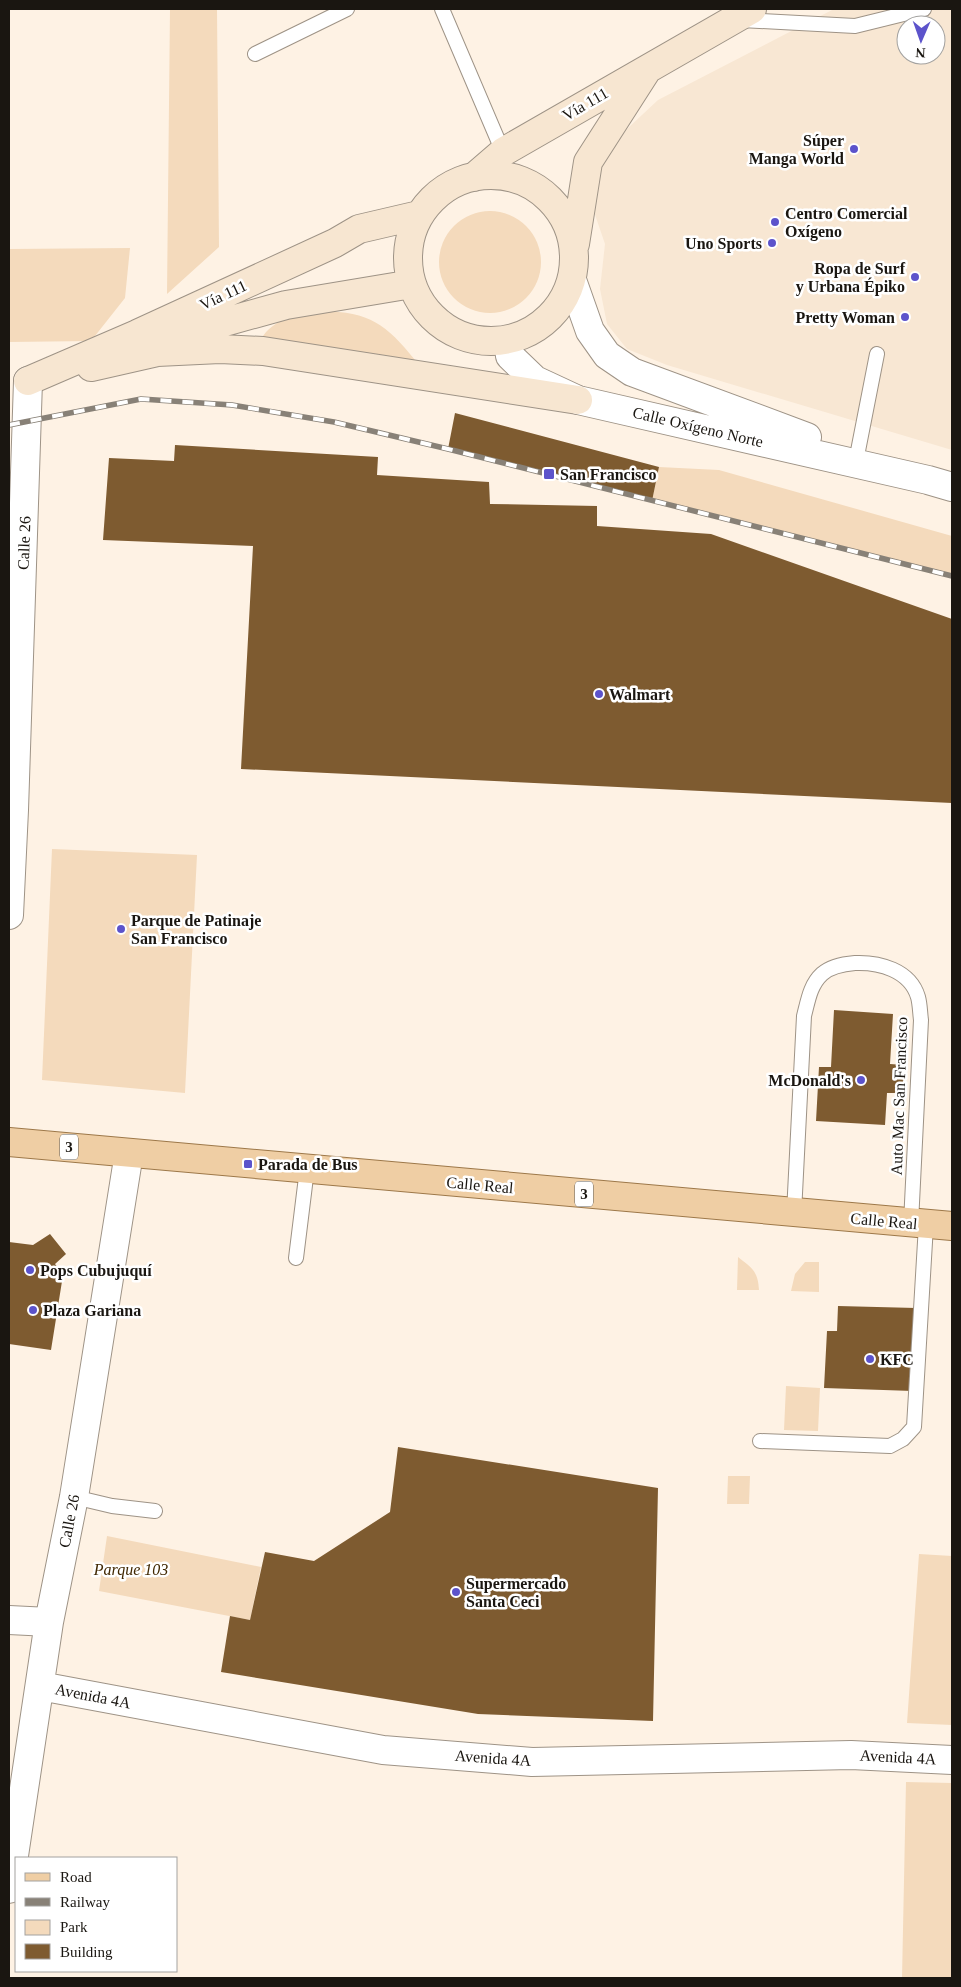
<svg xmlns="http://www.w3.org/2000/svg" width="961" height="1987" font-family="Georgia,serif">
	<style>
		.built { fill: #f8e7d3; fill-rule: evenodd }
		.green { fill: #f4dabc }
		.building { fill: #7e5b30 }
		.lines { fill: none; stroke-linecap: round; stroke-linejoin: round }
		.service-casing { stroke: #9e9386; stroke-width: 16 }
		.minor-casing { stroke: #9e9386; stroke-width: 30 }
		.secondary-casing { stroke: #9e9386; stroke-width: 30 }
		.primary-casing { stroke: #9d7849; stroke-width: 30 }
		.service { stroke: #fff; stroke-width: 14 }
		.minor { stroke: #fff; stroke-width: 28 }
		.secondary { stroke: #f7e6d1; stroke-width: 28 }
		.primary { stroke: #efcea4; stroke-width: 28 }
		.rail-casing { stroke: #888177; stroke-width: 5.5 }
		.rail { stroke: #fff; stroke-width: 4; stroke-dasharray: 11; stroke-linecap: butt }
		.poi-dot { fill: #5c53cb; stroke: #fff; stroke-width: 2 }
		.labels { text-anchor: middle; dominant-baseline: central; stroke-width: 5; stroke-linejoin: round; paint-order: stroke }
		.shield { fill: #fff; stroke: #5f5c58; stroke-width: 1 }
		.shield-label { font-size: 15px; font-weight: bold; fill: #1a1611 }
		.street-label { font-size: 16px; fill: #1a1611; stroke: #fff }
		.poi-label { font-size: 16px; font-weight: bold; fill: #1a1611; stroke: #fff; text-anchor: start }
		.park-label { font-size: 16px; font-style: italic; fill: #412802; stroke: #fff }
	</style>
	<rect width="100%" height="100%" fill="#fef2e4"/>
	<path class="built" d="M834,9H952V450L667,365L627,349L607,324L600,289L605,244L590,200L597,157L658,100ZM906,25H936V55H906Z"/>
	<path class="green" d="M170,9H217L219,247L167,294Z
		M439 262a51 51 0 1 1 102 0a51 51 0 1 1-102 0Z
		M130,248L125,298L91,341L9,342V249Z
		M322,311C370,312 386,324 415,360L261,339C273,319 300,312 322,311Z
		M659,467L719,470L952,536V576L652,501Z
		M52,849L197,855L185,1093L42,1080Z
		M738,1257C752,1268 758,1271 759,1290H737Z
		M805,1262H819V1292L791,1291L795,1274Z
		M786,1386L820,1388L818,1431L784,1430Z
		M728,1476H750L749,1504H727Z
		M107,1536L261,1567L250,1620L99,1591Z
		M919,1554L952,1556V1725L907,1723Z
		M906,1782L952,1783V1978H902Z"/>
	<path class="building" d="M455,413L659,467L652,501L448,449Z
		M175,445L378,457L377,475L489,482L490,504L597,506V526L711,534L952,619V803L241,769L253,546L103,540L109,458L174,461Z
		M834,1010L893,1014L890,1064L904,1065L903,1093H887L885,1125L816,1121L819,1067H831Z
		M50,1234L66,1254L55,1264L63,1275L51,1350L9,1344V1242L33,1245Z
		M838,1306L916,1308L913,1391L824,1388L827,1331H837Z
		M398,1447L658,1488L653,1721L478,1714L221,1672L230,1616L250,1620L265,1552L314,1561L390,1512Z"/>
	<g class="lines">
		<g class="service-casing">
			<path id="service" d="M442,9L503,152
				M741,20L855,26L924,9
				M255,54L347,9
				M857,456L877,354
				M794,1213L804,1016C808,1001 810,985 822,974C831,966 843,964 855,963C879,962 910,970 918,997C920,1004 920,1013 921,1020L911,1223
				M296,1258L307,1169
				M760,1441L890,1446L903,1439L914,1427L926,1225
				M74,1497L112,1506L155,1511"/>
		</g>
		<g class="minor-casing">
			<path id="minor" d="M572,280L590,331L607,355L632,372L807,437
				M508,340L510,356L535,380L578,400L928,480L952,487
				M9,915L14,810L28,381
				M9,1620L49,1622
				M40,1686L383,1750L532,1762L851,1755L952,1760
				M9,1889L49,1622L74,1497L129,1153"/>
		</g>
		<g class="secondary-casing">
			<path id="secondary" d="M408 258a83 83 0 1 1 166 0a83 83 0 1 1-166 0Z
				M474,177L503,152L752,9
				M575,244L588,162L647,70
				M157,352L220,349L263,351L578,400
				M91,367L157,352L221,323L286,305L412,284
				M28,381L137,334L335,243L359,229L419,215"/>
		</g>
		<g class="primary-casing">
			<path id="primary" d="M9,1142L952,1226"/>
		</g>
		<use href="#service" class="service"/>
		<use href="#minor" class="minor"/>
		<use href="#secondary" class="secondary"/>
		<use href="#primary" class="primary"/>
		<g class="rail-casing">
			<path id="rail" d="M9,425L141,399L232,405L334,422L448,449L952,576"/>
		</g>
		<use href="#rail" class="rail"/>
	</g>
	<g class="poi-dot">
		<circle cx="854" cy="149" r="5"/>
		<circle cx="775" cy="222" r="5"/>
		<circle cx="772" cy="243" r="5"/>
		<circle cx="915" cy="277" r="5"/>
		<circle cx="905" cy="317" r="5"/>
		<rect x="543" y="468" width="12" height="12" rx="2.5"/>
		<circle cx="599" cy="694" r="5"/>
		<circle cx="121" cy="929" r="5"/>
		<circle cx="861" cy="1080" r="5"/>
		<rect x="243" y="1159" width="10" height="10" rx="2.5"/>
		<circle cx="30" cy="1270" r="5"/>
		<circle cx="33" cy="1310" r="5"/>
		<circle cx="870" cy="1359" r="5"/>
		<circle cx="456" cy="1592" r="5"/>
	</g>
	<g class="labels">
		<g class="shield">
			<rect x="60" y="1134.5" width="18" height="25" rx="4"/>
			<rect x="575" y="1181.5" width="18" height="25" rx="4"/>
		</g>
		<g class="shield-label">
			<text x="69" y="1147">3</text>
			<text x="584" y="1194">3</text>
		</g>
		<g class="street-label">
			<text transform="translate(585 104) rotate(-30)">Vía 111</text>
			<text transform="translate(223 295) rotate(-25)">Vía 111</text>
			<text transform="translate(698 427) rotate(13)">Calle Oxígeno Norte</text>
			<text transform="translate(24 543) rotate(-88)">Calle 26</text>
			<text transform="translate(899 1096) rotate(-88)">Auto Mac San Francisco</text>
			<text transform="translate(480 1185) rotate(5)">Calle Real</text>
			<text transform="translate(884 1221) rotate(5)">Calle Real</text>
			<text transform="translate(69 1521) rotate(-79)">Calle 26</text>
			<text transform="translate(93 1696) rotate(11)">Avenida 4A</text>
			<text transform="translate(898 1757) rotate(3)">Avenida 4A</text>
			<text transform="translate(493 1758) rotate(4)">Avenida 4A</text>
		</g>
		<g class="poi-label">
			<text x="844" y="140" text-anchor="end">Súper<tspan x="844" dy="18">Manga World</tspan></text>
			<text x="785" y="213">Centro Comercial<tspan x="785" dy="18">Oxígeno</tspan></text>
			<text x="762" y="243" text-anchor="end">Uno Sports</text>
			<text x="905" y="268" text-anchor="end">Ropa de Surf<tspan x="905" dy="18">y Urbana Épiko</tspan></text>
			<text x="895" y="317" text-anchor="end">Pretty Woman</text>
			<text x="560" y="474">San Francisco</text>
			<text x="609" y="694">Walmart</text>
			<text x="131" y="920">Parque de Patinaje<tspan x="131" dy="18">San Francisco</tspan></text>
			<text x="851" y="1080" text-anchor="end">McDonald's</text>
			<text x="258" y="1164">Parada de Bus</text>
			<text x="40" y="1270">Pops Cubujuquí</text>
			<text x="43" y="1310">Plaza Gariana</text>
			<text x="880" y="1359">KFC</text>
			<text x="466" y="1583">Supermercado<tspan x="466" dy="18">Santa Ceci</tspan></text>
		</g>
		<g class="park-label">
			<text x="131" y="1569">Parque 103</text>
		</g>
	</g>
	<rect width="961" height="1987" fill="none" stroke="#1a1611" stroke-width="20"/>
	<rect x="15" y="1857" width="162" height="115" fill="#ffffff" stroke="#a3a2a0"/>
	<rect x="25" y="1873" width="25" height="8" fill="#efcea4" stroke="#a3a2a0"/>
	<text x="60" y="1882" font-size="15" fill="#1a1611">Road</text>
	<rect x="25" y="1898" width="25" height="8" fill="#888177" stroke="#a3a2a0"/>
	<text x="60" y="1907" font-size="15" fill="#1a1611">Railway</text>
	<rect x="25" y="1920" width="25" height="15" fill="#f4dabc" stroke="#a3a2a0"/>
	<text x="60" y="1932" font-size="15" fill="#1a1611">Park</text>
	<rect x="25" y="1944" width="25" height="15" fill="#7e5b30" stroke="#a3a2a0"/>
	<text x="60" y="1957" font-size="15" fill="#1a1611">Building</text>
	<g transform="translate(921 40) rotate(182)"><circle r="24" fill="#ffffff" stroke="#a3a2a0"/>
	<path d="M0-4L9 19L0 12L-9 19Z" fill="#5c53cb"/>
	<text y="-8" font-size="14" font-weight="bold" text-anchor="middle" fill="#1a1611">N</text>
	</g>
</svg>
